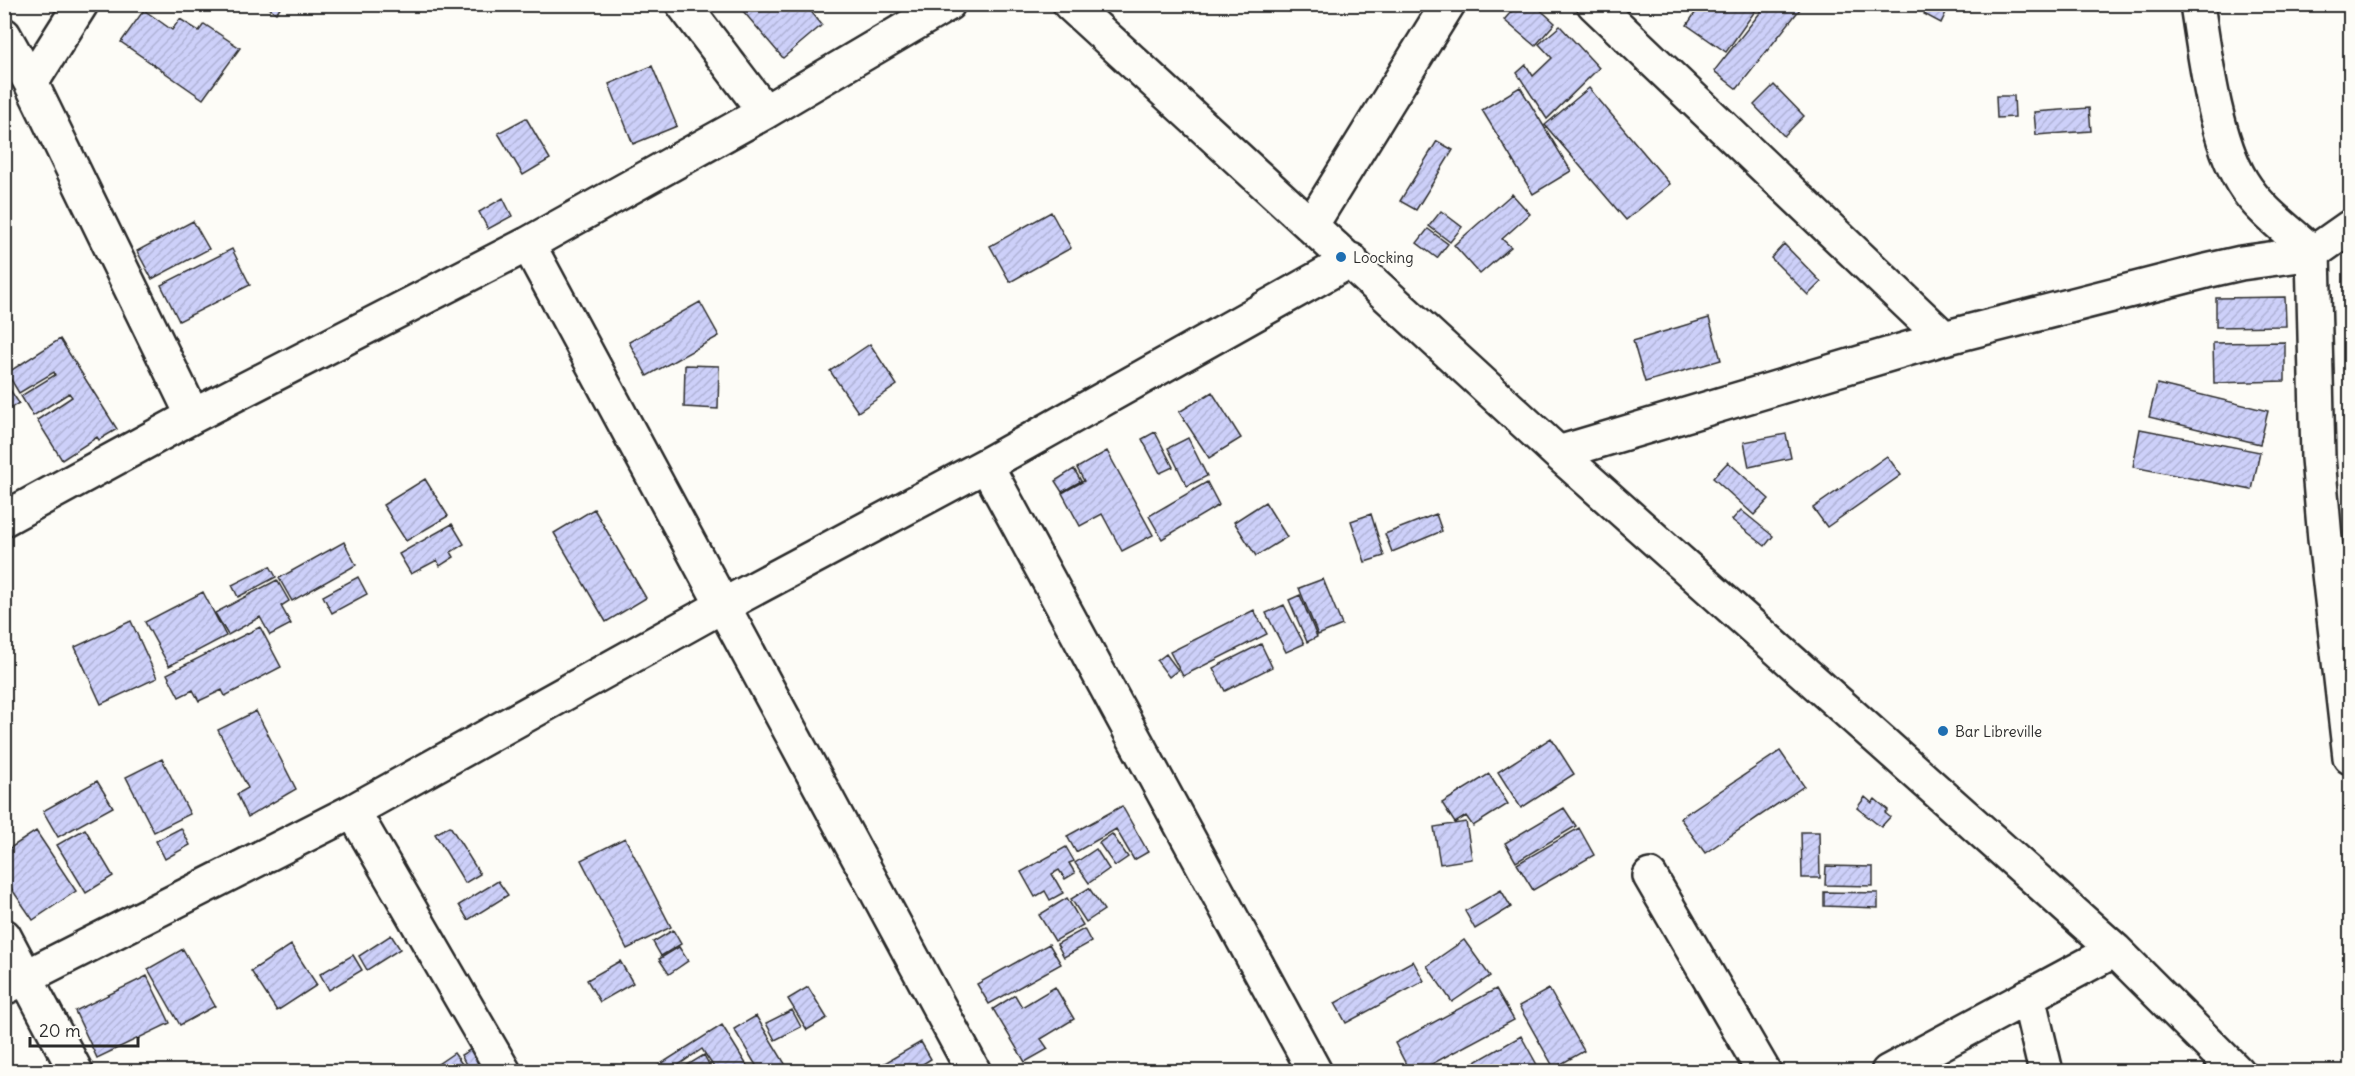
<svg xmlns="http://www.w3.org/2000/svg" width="2355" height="1076" font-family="Delius,sans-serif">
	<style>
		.building { fill: url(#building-hatch); stroke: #2b2b2b; stroke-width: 1.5 }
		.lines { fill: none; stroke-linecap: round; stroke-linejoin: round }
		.minor-casing { stroke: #2b2b2b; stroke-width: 38 }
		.minor { stroke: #fdfcf7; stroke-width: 33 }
		.poi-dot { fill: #1f6fb2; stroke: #fdfcf7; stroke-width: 2 }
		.labels { text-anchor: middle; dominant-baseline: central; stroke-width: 4.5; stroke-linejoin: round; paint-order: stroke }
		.poi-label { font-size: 15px; fill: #2b2b2b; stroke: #fdfcf7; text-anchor: start }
	</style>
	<defs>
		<pattern id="building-hatch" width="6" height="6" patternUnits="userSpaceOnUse" patternTransform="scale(1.5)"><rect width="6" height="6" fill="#cdd0f9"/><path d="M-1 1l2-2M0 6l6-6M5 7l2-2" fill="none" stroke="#b0b3d6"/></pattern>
	</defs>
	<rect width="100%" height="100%" fill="#fdfcf7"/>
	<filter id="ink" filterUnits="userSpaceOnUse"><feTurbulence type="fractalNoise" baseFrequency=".0167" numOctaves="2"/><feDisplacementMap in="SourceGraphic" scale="12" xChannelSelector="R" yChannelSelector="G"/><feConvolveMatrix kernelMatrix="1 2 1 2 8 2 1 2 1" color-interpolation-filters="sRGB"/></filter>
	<g filter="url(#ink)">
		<path class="building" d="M264,4H283L276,13Z
			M737,4H805L822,25L783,58Z
			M1518,4H1534L1555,23L1535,46L1504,20Z
			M1701,4H1760L1726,52L1687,25Z
			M1767,4H1804L1737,89L1714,71Z
			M1929,4H1950L1941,23L1924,14Z
			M144,10L172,30L180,19L199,31L204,24L240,48L203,99L121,42Z
			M1560,26L1599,68L1547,119L1517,73L1526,65L1533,76L1552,58L1539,44Z
			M652,66L677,126L633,144L609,84Z
			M1774,85L1804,116L1784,136L1754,105Z
			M1520,87L1571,171L1533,194L1482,110Z
			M1589,88L1670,184L1626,220L1545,125Z
			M1996,96H2014L2015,117L1997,118Z
			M2089,108L2091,131L2036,135L2034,112Z
			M526,118L550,159L523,175L498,133Z
			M1437,141L1453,150L1416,210L1400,201Z
			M1512,194L1530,214L1502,239L1511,247L1480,274L1454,245Z
			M503,198L512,216L488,229L479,212Z
			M1441,211L1462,227L1450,242L1429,226Z
			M1051,212L1071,248L1010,282L990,246Z
			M193,221L209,249L152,279L137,251Z
			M1428,229L1448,244L1437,258L1417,243Z
			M1784,244L1821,282L1808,295L1771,258Z
			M232,249L250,285L179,321L161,285Z
			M2285,297L2286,326L2216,327V298Z
			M700,302L719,336L647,376L629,342Z
			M1709,318L1721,360L1645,382L1633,341Z
			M60,339L117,429L99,440L97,437L62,460L37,420L72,397L69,393L33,416L21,396L55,375L54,372L19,393L7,373Z
			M2285,342V381L2214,383L2213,343Z
			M870,344L897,385L858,412L830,371Z
			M685,365L719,366L718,409L684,407Z
			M4,381L19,403L4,412Z
			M2157,384L2268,411L2260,444L2149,417Z
			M1212,392L1241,438L1209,458L1179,412Z
			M2140,429L2260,452L2252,490L2133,467Z
			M1155,432L1173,467L1160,473L1142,439Z
			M1786,434L1791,458L1749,467L1744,442Z
			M1188,438L1207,476L1187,486L1168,448Z
			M1107,451L1153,535L1122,551L1102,514L1080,526L1062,493L1084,481L1077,468Z
			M1887,456L1901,475L1827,527L1813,508Z
			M1728,462L1769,499L1754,515L1713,478Z
			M1074,469L1081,481L1062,492L1055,481Z
			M425,479L448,516L406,541L383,505Z
			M1207,482L1219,505L1162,539L1149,516Z
			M1265,502L1287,537L1256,556L1234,522Z
			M594,509L646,598L606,622L554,533Z
			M1741,510L1773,536L1765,546L1732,520Z
			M1371,514L1384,556L1365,562L1351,521Z
			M1436,514L1442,531L1392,552L1385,534Z
			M452,524L464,544L451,552L454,557L440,566L437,560L411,574L399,554Z
			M344,542L356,565L292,601L279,578Z
			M270,566L276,577L238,597L232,585Z
			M358,577L367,594L332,613L323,596Z
			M1323,579L1342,625L1318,635L1299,588Z
			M277,580L289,601L281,606L291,624L270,635L260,617L228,635L215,613Z
			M203,592L226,636L169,666L145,622Z
			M1300,595L1317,637L1307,642L1289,600Z
			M1284,605L1304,644L1286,652L1266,613Z
			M1254,610L1267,634L1183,676L1170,652Z
			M131,621L157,678L101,704L75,647Z
			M260,627L281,667L225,696L222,690L199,701L193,690L179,697L167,674Z
			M1261,644L1272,667L1225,691L1213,668Z
			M1166,654L1178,670L1169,677L1157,661Z
			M256,711L296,789L248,817L237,794L248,788L218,730Z
			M1551,738L1574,774L1521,808L1498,772Z
			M1780,751L1804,786L1705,853L1680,818Z
			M162,759L190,814L154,832L126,777Z
			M1489,774L1508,804L1473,826L1466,816L1455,823L1442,803Z
			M97,781L113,807L58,837L43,811Z
			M1865,797L1872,803L1875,799L1888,810L1885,813L1890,817L1881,827L1857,808Z
			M1122,806L1148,852L1134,860L1116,829L1076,852L1067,836Z
			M1564,808L1576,826L1516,862L1505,843Z
			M1466,822L1472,859L1440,864L1434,827Z
			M450,826L480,874L465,883L435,834Z
			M181,828L190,845L165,859L156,841Z
			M1579,828L1594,855L1533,890L1517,864Z
			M85,829L113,876L86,893L57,845Z
			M36,831L76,891L33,920L4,878V852Z
			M1801,832H1819L1820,878H1802Z
			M1112,834L1128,857L1115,866L1099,843Z
			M625,838L671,927L627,949L581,860Z
			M1066,847L1074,861L1069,863L1075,873L1065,879L1059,870L1052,874L1063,893L1050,900L1045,891L1035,897L1021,872Z
			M1096,849L1109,869L1089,883L1075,863Z
			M1826,866L1873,867V886L1825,885Z
			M498,881L508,895L468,920L459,905Z
			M1089,888L1104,910L1086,922L1071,899Z
			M1501,890L1511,907L1475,929L1465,911Z
			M1824,892L1878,893V908L1824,906Z
			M1067,898L1083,925L1055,941L1039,915Z
			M1084,929L1091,942L1064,957L1057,944Z
			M673,930L681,944L661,956L653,942Z
			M391,935L400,949L367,970L359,956Z
			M1464,940L1490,976L1452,1002L1427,966Z
			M1049,944L1061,964L989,1004L977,984Z
			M291,945L317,985L277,1011L251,971Z
			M679,947L688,961L669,974L659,959Z
			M183,949L215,1006L180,1025L148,969Z
			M353,955L362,970L329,990L320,974Z
			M620,961L633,983L600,1002L587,980Z
			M1413,961L1424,981L1346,1023L1335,1003Z
			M147,976L170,1023L97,1058L75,1011Z
			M808,987L827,1018L807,1030L788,999Z
			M1055,987L1074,1019L1041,1039L1048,1049L1025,1062L993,1009L1015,995L1022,1007Z
			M1496,989L1514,1020L1417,1072H1410L1395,1043Z
			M1549,989L1584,1051L1554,1068L1519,1006Z
			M792,1010L801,1027L775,1040L766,1023Z
			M756,1016L790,1072H760L734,1029Z
			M722,1025L751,1072H717L702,1049L668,1072H648Z
			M1521,1036L1541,1072H1458Z
			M921,1042L931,1059L910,1072H869Z
			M478,1045L493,1072H470L461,1055Z
			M454,1053L465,1068L461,1072H438L435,1066Z
			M704,1055L713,1072H682L681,1069Z"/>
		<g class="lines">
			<g class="minor-casing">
				<path id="minor" d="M683,4L765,112
					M1070,4L1558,453L2115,950L2237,1072
					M1594,4L1944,338
					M2197,4C2205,56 2215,138 2242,182C2259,210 2289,231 2313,253L2350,227
					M4,35L31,83L193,416
					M31,83L81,4
					M1312,224L1448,4
					M528,244L974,1072
					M1558,453L1944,338L2206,271L2241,263L2313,253L2318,458L2325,539L2350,757
					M986,465L1315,1072
					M4,519L193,416L528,244L765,112L948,4
					M353,811L504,1072
					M1650,876L1764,1072
					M4,936L76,1072
					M4,988L353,811L722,606L986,465L1351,260
					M2028,996L2046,1072
					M1888,1072L2115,950"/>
			</g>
			<use href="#minor" class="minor"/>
		</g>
	</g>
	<g class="poi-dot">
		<circle cx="1341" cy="257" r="6"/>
		<circle cx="1943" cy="731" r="6"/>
	</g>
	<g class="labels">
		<g class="poi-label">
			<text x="1353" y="257">Loocking</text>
			<text x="1955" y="731">Bar Libreville</text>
		</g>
	</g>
	<rect width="2355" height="1076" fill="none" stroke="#fdfcf7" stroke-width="24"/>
	<rect x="12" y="12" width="2331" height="1052" fill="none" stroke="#2b2b2b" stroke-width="2" filter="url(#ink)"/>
	<path d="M30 1037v9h108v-9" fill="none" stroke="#2b2b2b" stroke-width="3"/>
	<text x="39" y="1037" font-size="18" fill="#2b2b2b" stroke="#fdfcf7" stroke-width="4.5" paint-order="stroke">20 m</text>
</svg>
